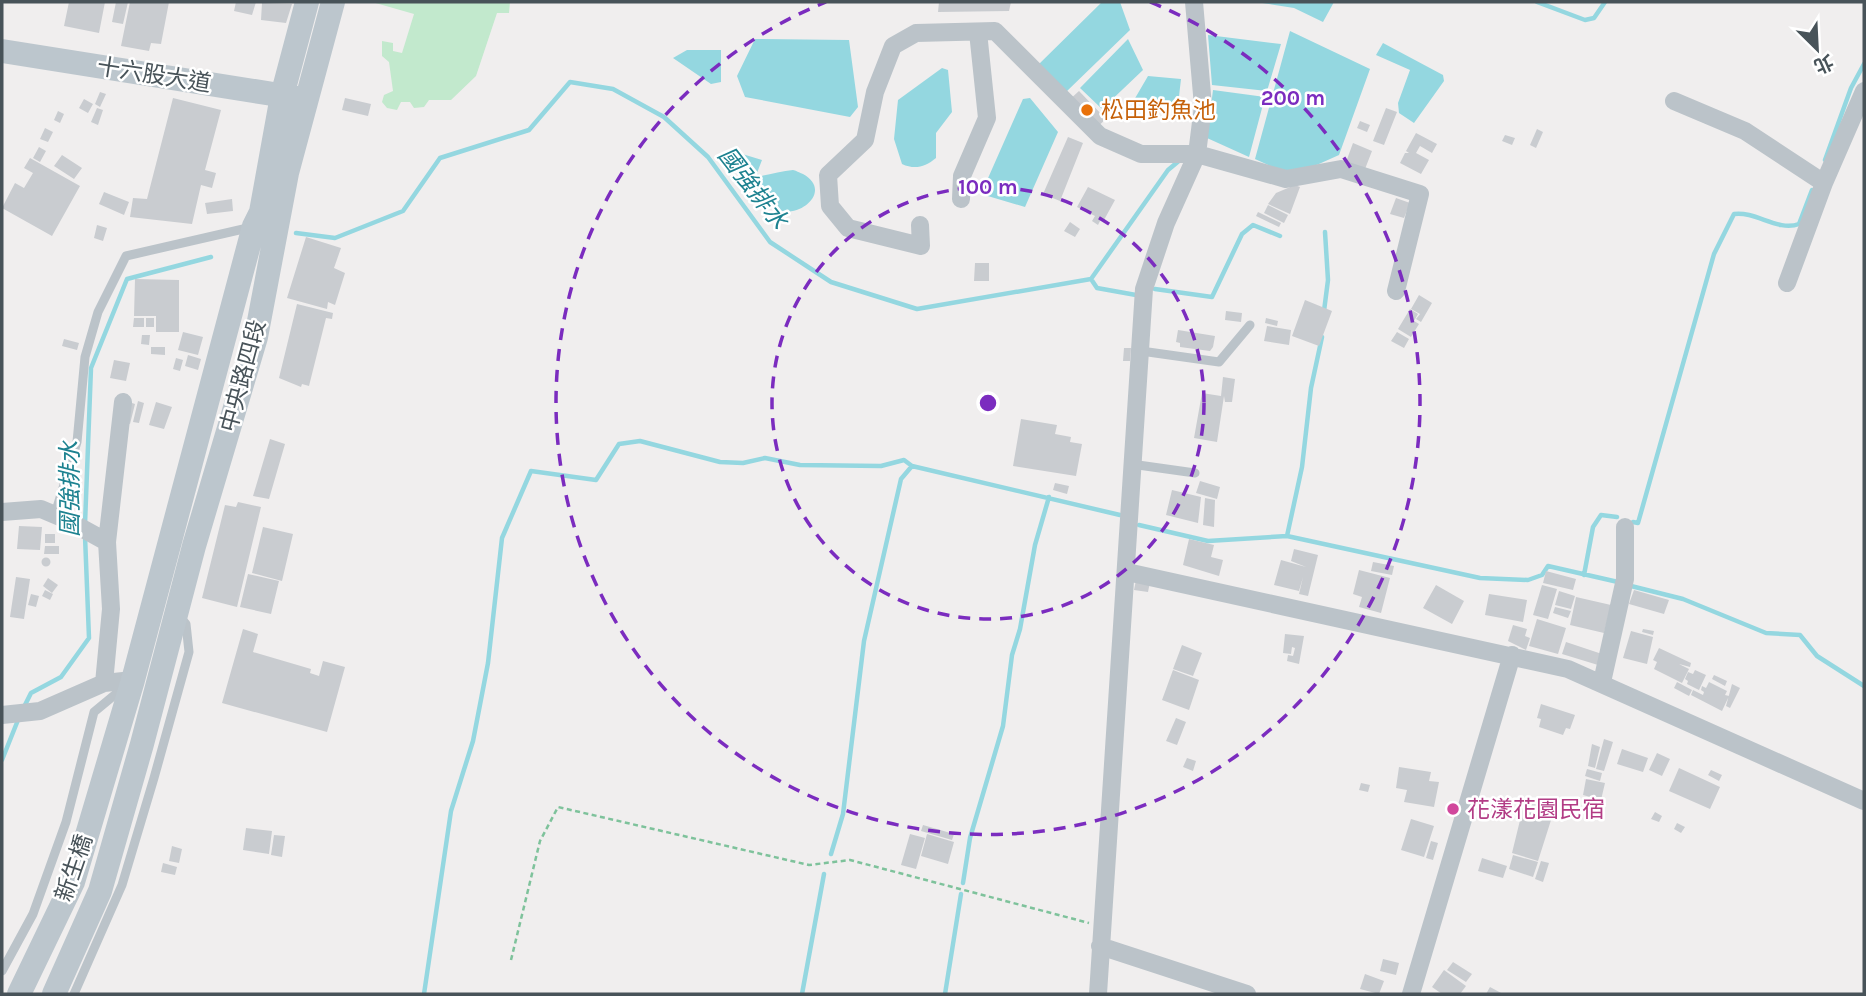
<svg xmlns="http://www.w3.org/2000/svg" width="1866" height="996" font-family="Karla,'Noto Sans TC',sans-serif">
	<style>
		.green { fill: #c2e9cd }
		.water { fill: #94d7e0 }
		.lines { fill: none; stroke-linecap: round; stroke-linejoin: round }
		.stream { stroke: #94d7e0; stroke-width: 4.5 }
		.building { fill: #c9ccd0 }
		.path { stroke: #7ec29b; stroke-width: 2.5; stroke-dasharray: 5 3.5; stroke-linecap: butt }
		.lane { stroke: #bbc3c9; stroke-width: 9 }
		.street { stroke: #bbc3c9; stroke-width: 18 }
		.secondary { stroke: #bcc6cd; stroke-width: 24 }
		.ring { fill: none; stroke: #7b2cbf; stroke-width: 3.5; stroke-dasharray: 12 9 }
		.food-dot { fill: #e8710a; stroke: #fff; stroke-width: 2.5 }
		.hotel-dot { fill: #d1479c; stroke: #fff; stroke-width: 2.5 }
		.labels { text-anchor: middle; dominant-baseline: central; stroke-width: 5; stroke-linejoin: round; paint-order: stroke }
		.street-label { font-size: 23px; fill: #485359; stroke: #fff }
		.food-label { font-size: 23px; fill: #c56008; stroke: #fff; text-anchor: start }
		.hotel-label { font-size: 23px; fill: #b23c85; stroke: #fff; text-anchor: start }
		.water-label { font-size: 24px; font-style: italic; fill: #1d8290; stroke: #fff }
		.centre { fill: #7b2cbf; stroke: #fff; stroke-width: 3.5 }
		.ring-label { font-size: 21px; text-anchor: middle; font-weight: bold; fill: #7b2cbf; stroke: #fff; stroke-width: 5; stroke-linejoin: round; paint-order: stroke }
	</style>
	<rect width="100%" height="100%" fill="#f0eeee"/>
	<path class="green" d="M372,2H510L509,13H497L476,76L451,100H429L424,107L414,108L410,102H401L397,110L387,108L382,102L384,95L393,91L389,62L382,56V41L393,43V51L402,53L414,14Z"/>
	<path class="water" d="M1102,2H1120L1130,30L1066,92L1038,65Z
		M1256,2H1334L1323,22L1294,8Z
		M1290,31L1370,69L1339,155L1292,176L1255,159Z
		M1208,35L1281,44L1267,91L1212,85Z
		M755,39L849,40L858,107L850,117L745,97L737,76Z
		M1128,39L1143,70L1102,109L1080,88Z
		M1383,43L1443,75L1444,81L1414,123L1399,113L1398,103L1410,70L1376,55Z
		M687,50H721V82L711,84L673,58Z
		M942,68L948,70L952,112L936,133V158C925,167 915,170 902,164L894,139L898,100Z
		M1148,76L1181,79L1178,105L1134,100Z
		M1213,90L1265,97L1249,157L1207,138Z
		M1030,98L1058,132L1025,207L981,194L1023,99Z
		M739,153L762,160L757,173L761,176C771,174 783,171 793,170C795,170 800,173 803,174C834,191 798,221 774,209C756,200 755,180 740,169Z"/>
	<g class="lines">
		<path class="stream" d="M1537,2L1585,20L1594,18L1605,2
			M1825,160L1851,88L1864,64
			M296,233L335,238L403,211L440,158L529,130L570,82L613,89L664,117L708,157L770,242L831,282L917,309L1091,279L1168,170L1180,160
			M1091,279L1097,288L1136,295
			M1155,289L1212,297L1242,234L1253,225L1280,236
			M1324,311L1328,280L1325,232
			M1633,522L1638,523L1714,254L1734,214C1756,211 1778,232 1799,224L1812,190
			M85,524L91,368L127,279L211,257
			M1139,525L1208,541L1287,536L1302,467L1311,388L1322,337
			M1287,536L1480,578L1528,580L1542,575L1548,566L1618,582
			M1584,575L1593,527L1601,515L1617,517
			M1627,585L1683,599L1766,633L1800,635L1817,656L1864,686
			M23,709L31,693L61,677L89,638L85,536
			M2,760L18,720
			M831,854L843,814L864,641L901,479L912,466
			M963,883L970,838L1003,726L1012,655L1020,629L1035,545L1049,497
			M424,994L451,811L473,741L488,663L502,538L531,471L596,480L619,444L640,441L720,462L743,463L765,458L800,465L881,466L904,460L912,466L1120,515
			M802,994L824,874
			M945,994L961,894"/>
	</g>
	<path class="building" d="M69,2H105L99,33L64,26Z
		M116,2H128L123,24L112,22Z
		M130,2H169L161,44L151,43L149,51L121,46Z
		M236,2H256L252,15L234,11Z
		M939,2H1011L1009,11L938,12Z
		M262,3L292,4L286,23L261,20Z
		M1079,91L1106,119L1095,129L1068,101Z
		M100,92L106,94L100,107L95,104Z
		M173,98L221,110L205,170L216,173L212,188L201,185L192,224L130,217L133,198L147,199Z
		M345,98L371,104L368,116L342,110Z
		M84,99L93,104L88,113L79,108Z
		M97,108L103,110L98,125L91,122Z
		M1386,108L1397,112L1384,145L1373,141Z
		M58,111L64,114L60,123L54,120Z
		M1360,121L1370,125L1367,132L1357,128Z
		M45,128L53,132L48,142L40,139Z
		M1537,129L1543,132L1536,148L1530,145Z
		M1416,133L1437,144L1432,153L1420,146L1416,153L1429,160L1421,174L1400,163L1405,153H1409L1406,151Z
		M1505,135L1515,138L1512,145L1502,141Z
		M1068,137L1083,143L1060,201L1043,194Z
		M1353,143L1372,151L1365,169L1346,162Z
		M39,147L46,151L40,162L33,158Z
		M62,155L82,168L74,179L54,166Z
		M30,158L80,186L52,236L2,208L15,183L24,188L33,173L24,168Z
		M1295,185L1300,187L1290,214L1268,204L1276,193Z
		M1088,187L1115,200L1104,220L1101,219L1098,225L1092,221L1095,216L1077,207Z
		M104,192L129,202L124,215L99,204Z
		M1396,198L1410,203L1404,218L1390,214Z
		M232,199L233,211L207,214L205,203Z
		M1268,205L1288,215L1284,223L1264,213Z
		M1258,212L1281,223L1279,227L1256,216Z
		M1070,222L1080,229L1075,237L1064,231Z
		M97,225L107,228L103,241L94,238Z
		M306,237L341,248L334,268L345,273L335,305L328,302L327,309L287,298Z
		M975,263H989V281H974Z
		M135,279L179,280V332H156V316H134Z
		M1419,295L1432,303L1421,322L1416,319L1420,314L1411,309Z
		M1305,300L1332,311L1319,346L1292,336Z
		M297,304L333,313L332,319L326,318L309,386L302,384L301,387L279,378Z
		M1410,309L1418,314L1414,321L1419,324L1411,337L1398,329Z
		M1226,311L1242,313L1241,322L1225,320Z
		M134,318H144V327H133Z
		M146,318H154V327H146Z
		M1266,318L1278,321L1277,326L1265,323Z
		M1267,326L1291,330L1289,345L1264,341Z
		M1178,330L1215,336L1213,347L1210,351L1180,347V343L1176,342Z
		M183,332L203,337L198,355L178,350Z
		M1397,332L1409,339L1404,348L1391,341Z
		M142,335H150L149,345L141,344Z
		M64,339L79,343L77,350L62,346Z
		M151,347H165V355L151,354Z
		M1124,348H1131L1130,361H1123Z
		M188,355L201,359L198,370L185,366Z
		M176,358L183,360L180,371L173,369Z
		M114,360L130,363L126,381L110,378Z
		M1223,377L1235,379L1232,402H1225L1224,396L1217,442L1194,438L1202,393L1221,396Z
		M138,401L144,403L139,423L133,422Z
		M129,402L135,404L130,424L124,422Z
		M156,402L172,407L164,429L149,425Z
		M1021,419L1057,425L1055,434L1071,437L1070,442L1082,444L1076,476L1013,466Z
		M270,439L285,444L269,499L253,496Z
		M1200,481L1220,487L1217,499L1196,493Z
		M1055,483L1069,486L1067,494L1053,490Z
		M1172,490L1201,497L1198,523L1166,515Z
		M1205,498L1215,500L1214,527L1203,525Z
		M238,502L261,507L237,607L202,598L225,505L236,507Z
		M19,526L42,527L40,550L17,549Z
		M263,527L293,534L282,581L252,573Z
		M45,534H55V543H45Z
		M1189,539L1214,545L1211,557L1223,560L1219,576L1183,565Z
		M45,546H59V554H44Z
		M1294,549L1318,555L1308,596L1299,594L1303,577L1299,591L1274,585L1281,560L1306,567L1291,561Z
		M41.5 562a4.5 4.5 0 1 1 9 0a4.5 4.5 0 1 1-9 0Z
		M1373,562L1394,566L1392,575L1371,571Z
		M1359,570L1390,578L1381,613L1359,607L1362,597L1353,594Z
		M1546,571L1576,579L1573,590L1543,583Z
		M248,574L279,581L271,614L240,607Z
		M16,577L30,579L24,619L10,617Z
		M48,578L58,585L52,593L43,586Z
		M1136,580L1150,582L1148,592L1134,590Z
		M1436,585L1464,601L1452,624L1423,608Z
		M1542,585L1557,589L1548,619L1533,615Z
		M45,590L53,594L50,600L42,596Z
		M1634,590L1669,600L1664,614L1629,604Z
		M1559,591L1575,596L1571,609L1555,605Z
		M31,594L39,596L36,607L28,605Z
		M1489,594L1527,600L1523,622L1485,615Z
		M1576,597L1611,605L1604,633L1570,625Z
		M1555,607L1571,611L1568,618L1553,613Z
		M1537,619L1566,628L1558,654L1529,646Z
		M1513,625L1527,629L1525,636L1530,638L1526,650L1508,641Z
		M243,629L258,634L253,652L311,669L310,673L319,676L323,661L345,667L327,732L222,703Z
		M1643,629L1654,631L1653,635L1642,632Z
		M1631,631L1653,637L1647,664L1623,658Z
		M1285,634L1304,636L1299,664L1287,661L1288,655L1293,656L1295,648L1292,647L1291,654L1283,653Z
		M1566,642L1602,654L1598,665L1562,654Z
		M1182,645L1202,653L1193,676L1173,669Z
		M1659,648L1691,663L1690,667L1679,664L1689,669L1682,683L1654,669L1657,662L1653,660Z
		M1173,670L1199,680L1189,710L1162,700Z
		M1695,670L1706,675L1699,690L1687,684L1688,681L1685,679L1688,672L1693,674Z
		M1714,675L1727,681L1725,686L1712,679Z
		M1677,682L1692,690L1689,696L1674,688Z
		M1709,682L1727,691L1725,695L1729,696L1722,711L1691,695L1693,690L1703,695L1704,692L1701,690L1702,686L1706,688Z
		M1732,684L1740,688L1730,708L1726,706Z
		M1541,704L1575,715L1570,729L1566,728L1563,735L1539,727L1541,719L1537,718Z
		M1176,718L1186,722L1177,745L1166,741Z
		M1604,739L1613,742L1604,771L1596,769Z
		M1592,744L1600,747L1595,768L1588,766Z
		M1622,749L1648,758L1643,772L1617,764Z
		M1657,753L1670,759L1662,776L1649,770Z
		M1187,758L1196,761L1193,771L1183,767Z
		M1399,767L1431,772L1429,781L1439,782L1434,807L1404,802L1407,790L1396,788Z
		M1679,768L1720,787L1710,809L1669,791Z
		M1587,769L1602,773L1600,781L1585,776Z
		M1711,770L1722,775L1719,781L1708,775Z
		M1586,779L1605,783L1601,800L1583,795Z
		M1361,783L1370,785L1368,792L1359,790Z
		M1533,800L1553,806L1550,814L1530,808Z
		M1523,808L1552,817L1538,861L1512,853Z
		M1655,812L1662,816L1659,822L1651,819Z
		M1411,819L1434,826L1424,857L1401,850Z
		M1677,823L1685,827L1681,833L1674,829Z
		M923,825L954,834L952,840L921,831Z
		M246,828L272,831L269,854L243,850Z
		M910,834L925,838L916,869L901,865Z
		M927,834L954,842L948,864L921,856Z
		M274,835L285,836L282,857L271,855Z
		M1431,841L1438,843L1433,860L1426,858Z
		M172,846L182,849L179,863L169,861Z
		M1513,855L1538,862L1533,877L1509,869Z
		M1482,858L1507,866L1503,878L1478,871Z
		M1541,861L1549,863L1543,882L1535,879Z
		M163,863L177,867L175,875L161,872Z
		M1383,959L1399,963L1396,975L1380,971Z
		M1453,962L1472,974L1466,982L1447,970Z
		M1444,970L1466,986L1460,994H1442L1432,987Z
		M1365,974L1384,981L1379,994L1360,989Z
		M1490,987L1503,994H1486Z"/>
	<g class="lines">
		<path class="path" d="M511,960L540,841L558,807L809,865L850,860L1089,923"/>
		<path class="lane" d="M1141,351L1219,362L1250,325
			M1131,464L1195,473
			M55,514L77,442L85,357L98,312L126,256L252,227
			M2,971L33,914L66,822L94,712L123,688
			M74,994L122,885L154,778L189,652L186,624L179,616"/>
		<path class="street" d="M1674,101L1745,131L1824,183
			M961,199L962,176L987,118L978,32
			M920,225L921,246L848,228L830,206L828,175L865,140L875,92L893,46L916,33L995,31L1100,136L1141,154H1197L1286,179L1341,169L1420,194L1396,291
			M1787,283L1824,183L1864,91
			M2,512L41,509L67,520L107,542
			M1127,572L1568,669L1864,801
			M1602,682L1625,579V527
			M104,683L111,609L107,542L123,402
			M2,715L40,711L104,683L133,680
			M1100,946L1247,994
			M1098,994L1144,289L1166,223L1197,154L1203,106L1194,2
			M1411,994L1512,655"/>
		<path class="secondary" d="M2,51L298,98
			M19,994L73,882L133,680L254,226L261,212L282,96L307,2
			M54,994L100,891L142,744L194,546L256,337L287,173L333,2"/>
	</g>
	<g class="ring">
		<circle cx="988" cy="403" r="216"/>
		<path d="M1150 2A432 432 0 1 1 826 2"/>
	</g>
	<circle class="food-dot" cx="1087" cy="110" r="7"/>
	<circle class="hotel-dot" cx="1453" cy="809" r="7"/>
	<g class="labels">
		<g class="street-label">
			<text transform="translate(154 75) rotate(9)">十六股大道</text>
			<text transform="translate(243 376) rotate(-75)">中央路四段</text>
			<text transform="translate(74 868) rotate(-71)">新生橋</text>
		</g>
		<g class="food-label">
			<text x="1101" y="110">松田釣魚池</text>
		</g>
		<g class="hotel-label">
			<text x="1467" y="809">花漾花園民宿</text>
		</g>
		<g class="water-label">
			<text transform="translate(753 188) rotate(52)">國強排水</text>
			<text transform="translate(70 489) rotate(-90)">國強排水</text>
		</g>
	</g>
	<circle cx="988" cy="403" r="10" class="centre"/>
	<g class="ring-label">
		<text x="1293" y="105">200 m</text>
		<text x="988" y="194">100 m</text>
	</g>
	<rect width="1866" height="996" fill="none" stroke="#485359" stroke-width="7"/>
	<g transform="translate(1817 49) rotate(156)" stroke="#ffffff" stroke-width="5" paint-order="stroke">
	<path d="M0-5L12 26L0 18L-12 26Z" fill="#485359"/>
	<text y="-10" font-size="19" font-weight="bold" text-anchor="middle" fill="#485359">北</text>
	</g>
</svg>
